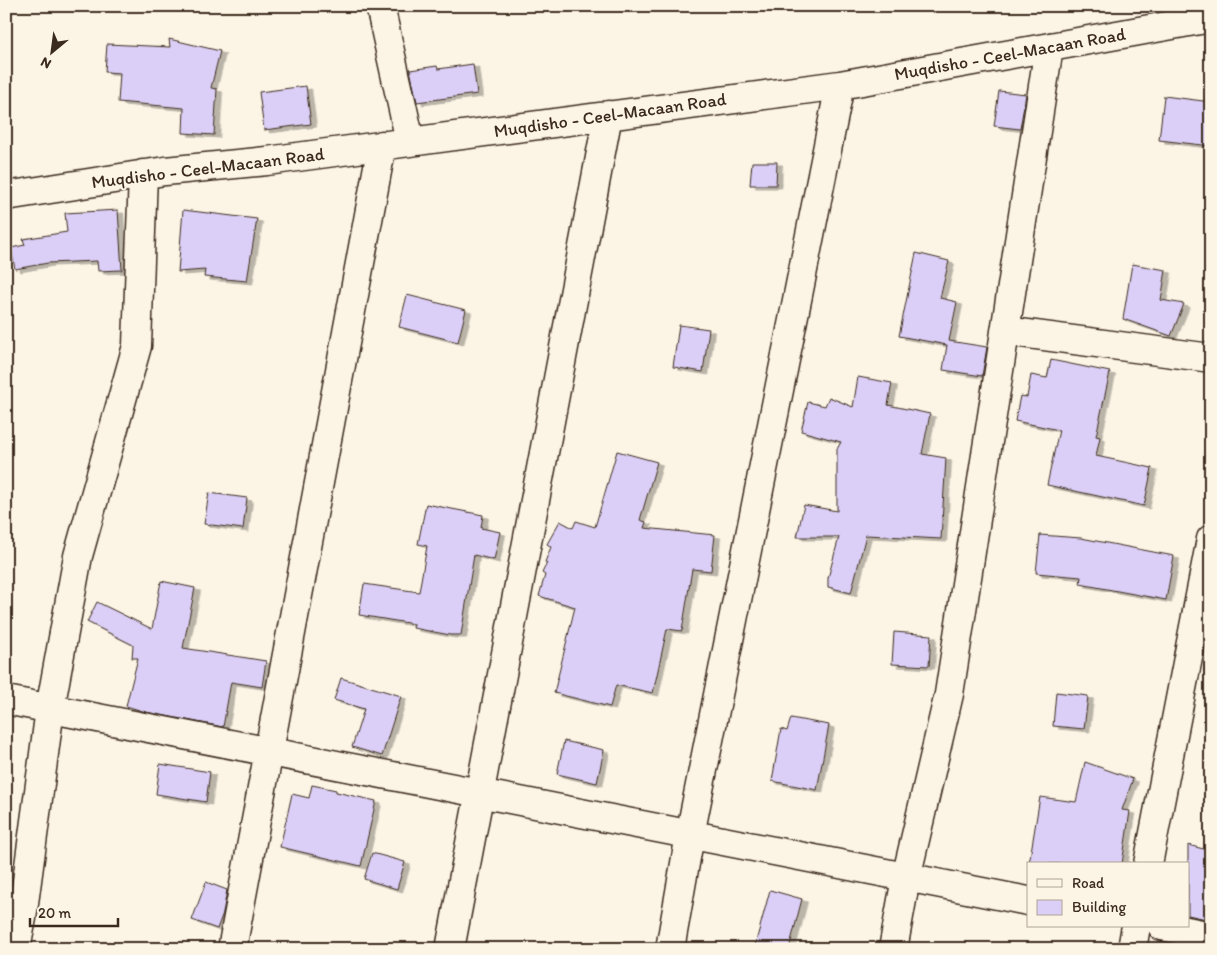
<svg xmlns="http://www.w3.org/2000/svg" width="1217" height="955" font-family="Itim,sans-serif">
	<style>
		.building { fill: #dbcff7; stroke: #3b2a1e; filter: url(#shadow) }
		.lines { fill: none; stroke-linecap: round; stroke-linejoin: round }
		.minor-casing { stroke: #3b2a1e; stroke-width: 31 }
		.minor { stroke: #fcf5e5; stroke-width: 28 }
		.labels { text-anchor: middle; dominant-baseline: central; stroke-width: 4; stroke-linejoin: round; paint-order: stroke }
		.street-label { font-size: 18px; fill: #3b2a1e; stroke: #fcf5e5 }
	</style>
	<defs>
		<filter id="shadow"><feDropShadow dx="5.5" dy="3" stdDeviation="0" flood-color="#0004"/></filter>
	</defs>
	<rect width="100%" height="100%" fill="#fcf5e5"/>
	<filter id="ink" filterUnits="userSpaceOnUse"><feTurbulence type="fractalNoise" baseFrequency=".02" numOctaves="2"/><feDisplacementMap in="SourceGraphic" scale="10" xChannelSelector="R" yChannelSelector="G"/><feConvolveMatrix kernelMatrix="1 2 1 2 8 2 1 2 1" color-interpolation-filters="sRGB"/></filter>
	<g filter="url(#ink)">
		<path class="building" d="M169,39L220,51L211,88L217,89L214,135L183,133L184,108L118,102L120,73L105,72L107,44L170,47Z
			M473,64L477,94L417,102L410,70L437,66L438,69Z
			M306,86L311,124L264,130L259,92Z
			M999,91L1026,94L1020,129L994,126Z
			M1164,96L1211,102V146L1159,140Z
			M752,162H777L776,185H750Z
			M118,210L122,270L98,271L97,261L48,263L15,269L11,248L25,245L23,239L67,232L65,213Z
			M183,210L257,219L247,281L204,277L205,270L178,272Z
			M916,253L949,261L940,298L957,302L949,341L987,347L982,376L943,370L947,345L899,336Z
			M1132,264L1166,270L1161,300L1184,304L1171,336L1123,319Z
			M407,295L466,310L458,342L399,327Z
			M679,325L709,329L703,372L673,367Z
			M1051,360L1110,372L1096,436L1100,437L1096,456L1152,468L1144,506L1047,485L1059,430L1015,421L1020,396L1027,397L1031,375L1047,378Z
			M858,377L892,383L888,405L930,414L922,454L946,458L941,539L866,535L851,593L828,587V578L839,537H797L804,505L837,511V449L841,442L801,431L808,402L825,406L829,397L853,407Z
			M617,451L657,462L640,520L646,522L644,528L715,535L711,571L692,569L682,631L667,629L653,693L616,685L610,707L554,693L575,607L539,596L545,575L542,573L547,563L545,562L551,547L547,544L560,521L573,528L576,521L595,527Z
			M209,493L247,498L243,529L204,524Z
			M426,504L483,515L481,528L500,532L494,560L474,555L461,635H450L413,628L414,624L359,615L364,584L419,592L427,546L418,544Z
			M1040,535L1081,538L1174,556L1166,600L1080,584L1081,577L1036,573Z
			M161,581L195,588L183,648L266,661L262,687L231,682L223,727L146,712L126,706L138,658H132L133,645L87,622L97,602L152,629Z
			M894,632L931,635L929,666L892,664Z
			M341,678L401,696L382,756L352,747L364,709L334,700Z
			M1056,692L1088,696L1084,729L1053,726Z
			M791,718L829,725L817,790L772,781L781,729L787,731Z
			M564,741L604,750L597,783L557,774Z
			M1085,762L1133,779L1122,810L1130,811L1122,864H1029L1040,797L1076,802Z
			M160,764L210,772L206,802L156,794Z
			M312,785L336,790V792L376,801L361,866L280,847L292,794L309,798Z
			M1188,845L1211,851V920L1188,915Z
			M372,853L405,862L397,889L364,879Z
			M206,882L227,890L223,913L217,929L192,920Z
			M770,890L802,899L789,949H754Z"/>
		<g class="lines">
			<g class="minor-casing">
				<path id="minor" d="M380,6L410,141
					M6,196L165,171L267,161L840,85L1211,18
					M1005,331L1211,358
					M6,700L1028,901
					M1148,864L1211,539
					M1162,926L1211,936
					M16,949L22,918L50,709L78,556L137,346L143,174
					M232,949L382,145
					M450,949L608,115
					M670,949L690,835L840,85
					M893,949L906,878L949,694L1049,47
					M1132,949L1136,926"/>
			</g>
			<use href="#minor" class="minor"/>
		</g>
	</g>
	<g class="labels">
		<g class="street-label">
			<text transform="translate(1010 54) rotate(-10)">Muqdisho - Ceel-Macaan Road</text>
			<text transform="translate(610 115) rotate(-8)">Muqdisho - Ceel-Macaan Road</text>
			<text transform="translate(208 168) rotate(-7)">Muqdisho - Ceel-Macaan Road</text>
		</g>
	</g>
	<rect width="1217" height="955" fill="none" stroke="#fcf5e5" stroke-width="25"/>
	<rect x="12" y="12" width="1192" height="930" fill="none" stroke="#3b2a1e" stroke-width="2" filter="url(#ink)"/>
	<rect x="1027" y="862" width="162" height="65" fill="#fcf5e5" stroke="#afa495"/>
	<rect x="1037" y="879" width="25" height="8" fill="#fcf5e5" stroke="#afa495"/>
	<text x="1072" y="888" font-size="15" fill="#3b2a1e">Road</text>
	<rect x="1037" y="900" width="25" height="15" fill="#dbcff7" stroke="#afa495"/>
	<text x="1072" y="912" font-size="15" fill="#3b2a1e">Building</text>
	<g transform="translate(52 52) rotate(209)" stroke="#fcf5e5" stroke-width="4" paint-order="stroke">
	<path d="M0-4L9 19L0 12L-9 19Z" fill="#3b2a1e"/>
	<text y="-8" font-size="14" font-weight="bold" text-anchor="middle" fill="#3b2a1e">N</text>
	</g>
	<path d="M30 918v8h88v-8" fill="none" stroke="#3b2a1e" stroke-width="2.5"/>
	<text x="38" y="918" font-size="15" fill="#3b2a1e" stroke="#fcf5e5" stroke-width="4" paint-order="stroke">20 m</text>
</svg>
